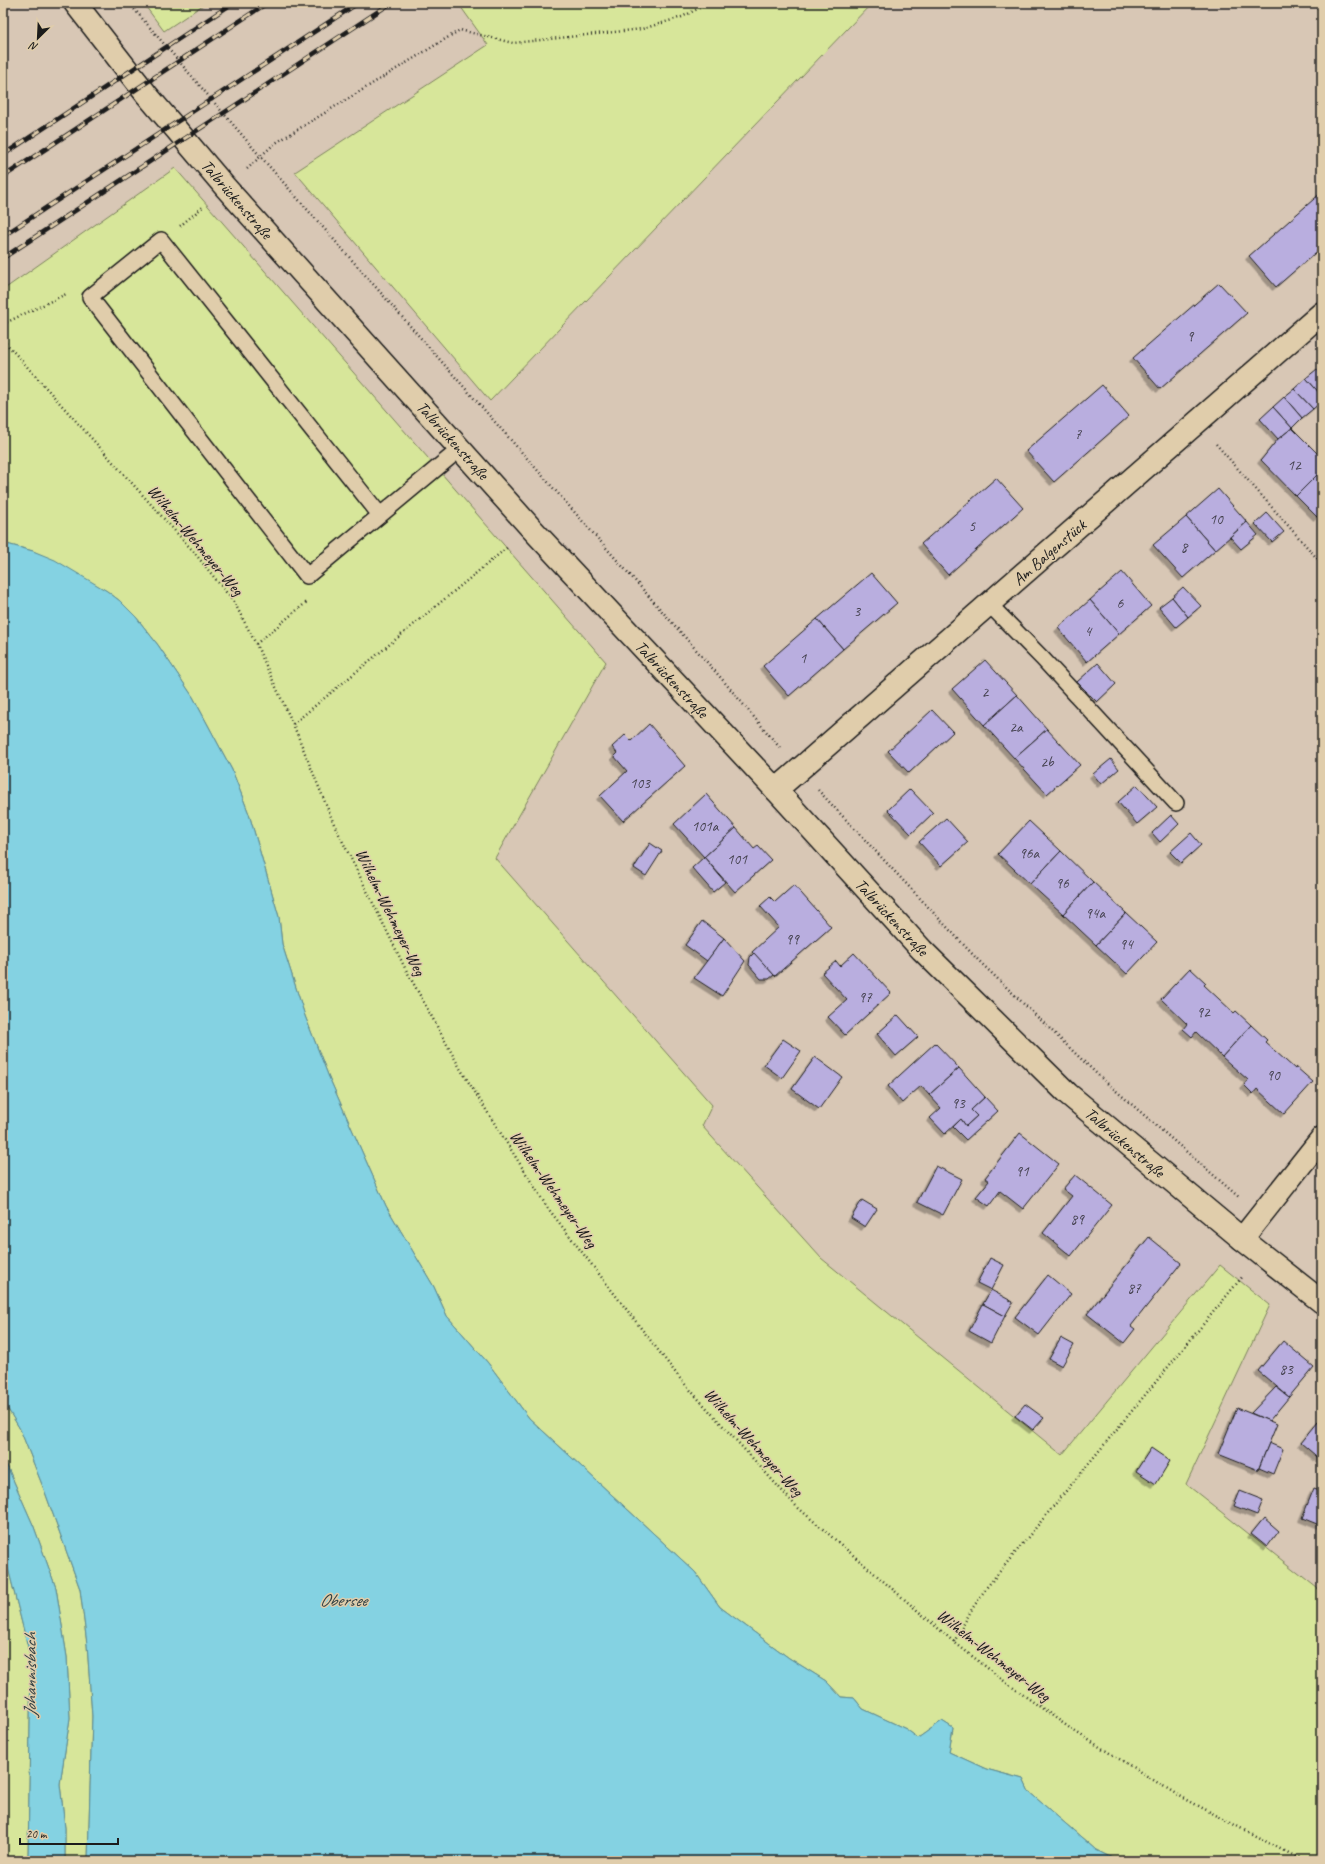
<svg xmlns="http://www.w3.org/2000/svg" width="1325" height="1864" font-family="Caveat,sans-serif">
<defs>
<filter id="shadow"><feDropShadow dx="-3.5" dy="3.5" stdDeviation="0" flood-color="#0004"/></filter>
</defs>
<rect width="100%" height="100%" fill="#d8c7b5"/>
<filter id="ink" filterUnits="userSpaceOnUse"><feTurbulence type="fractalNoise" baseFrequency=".025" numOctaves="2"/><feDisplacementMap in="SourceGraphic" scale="8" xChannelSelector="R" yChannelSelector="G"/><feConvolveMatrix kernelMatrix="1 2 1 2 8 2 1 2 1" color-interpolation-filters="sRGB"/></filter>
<g filter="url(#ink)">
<g fill="#d7e69a" stroke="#7a815b">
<polygon points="143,3 206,3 164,31"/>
<polygon points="458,3 872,3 490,401 295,172 488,45"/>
<polygon points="175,168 606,662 495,858 712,1105 702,1126 821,1258 1062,1455 1220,1265 1270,1305 1186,1484 1322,1592 1322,1861 1118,1861 1096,1850 1029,1792 1023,1779 986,1769 949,1752 953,1728 942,1721 918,1738 906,1729 863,1709 854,1698 841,1697 826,1681 789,1658 720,1607 695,1572 529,1418 488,1363 447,1316 434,1287 386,1206 328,1075 305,1016 282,944 279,917 249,814 232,770 193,697 158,645 136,617 120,601 107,591 33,551 3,543 3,290"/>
<polygon points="3,1401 20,1429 45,1492 80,1589 87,1644 92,1716 88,1861 65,1861 65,1828 60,1784 70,1718 67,1657 56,1588 34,1527 3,1457"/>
<polygon points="3,1548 31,1659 28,1861 3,1861"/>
</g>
<g fill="#84d2e2" stroke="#5a8993">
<polygon points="3,543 33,551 55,560 107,591 120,601 136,617 158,645 193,697 232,770 249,814 279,917 282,944 305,1016 328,1075 386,1206 434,1287 447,1316 488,1363 529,1418 695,1572 720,1607 789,1658 826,1681 841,1697 854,1698 863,1709 906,1729 918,1738 942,1721 953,1728 949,1752 986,1769 1023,1779 1029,1792 1096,1850 1118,1861 88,1861 92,1716 87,1644 80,1589 45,1492 20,1429 3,1401"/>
<polygon points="3,1457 34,1527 56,1588 67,1657 70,1718 60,1784 65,1828 65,1861 28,1861 31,1659 3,1548"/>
</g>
<g fill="#b9aedf" stroke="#1c1c1c" filter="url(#shadow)">
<polygon points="1322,192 1322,247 1276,287 1249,256"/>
<polygon points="1219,283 1247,313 1160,389 1133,358"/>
<polygon points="1317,369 1322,375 1322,396 1306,378"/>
<polygon points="1306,378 1322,396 1322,401 1313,409 1294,389"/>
<polygon points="1102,385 1129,416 1054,482 1026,451"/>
<polygon points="1294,389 1313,409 1302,418 1284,397"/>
<polygon points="1284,397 1302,418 1292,428 1273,407"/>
<polygon points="1273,407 1292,428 1278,439 1260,419"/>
<polygon points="1292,428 1322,458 1322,470 1296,496 1261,460 1278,439"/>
<polygon points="1322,470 1322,512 1317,517 1296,496"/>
<polygon points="996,478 1023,508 948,575 921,544"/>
<polygon points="1218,489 1247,522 1215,550 1186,517"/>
<polygon points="1267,513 1284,532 1272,542 1255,524"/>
<polygon points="1186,517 1215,550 1183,578 1153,545"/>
<polygon points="1247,522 1258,535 1241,549 1230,537"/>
<polygon points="1122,572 1151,606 1119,634 1090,600"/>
<polygon points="871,573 897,603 843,649 817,619"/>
<polygon points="1183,587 1201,606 1188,617 1172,597"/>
<polygon points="1172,597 1188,617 1176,627 1159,607"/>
<polygon points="1090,600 1119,634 1087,662 1058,628"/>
<polygon points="817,619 843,649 789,696 763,666"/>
<polygon points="985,660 1017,695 984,725 952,689"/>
<polygon points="1098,663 1116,684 1097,702 1077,682"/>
<polygon points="1017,695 1047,729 1014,758 984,725"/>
<polygon points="932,710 953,732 909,773 888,751"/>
<polygon points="649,724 685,766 623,821 600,796 627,771 614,756 617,753 612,747 625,735 631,741"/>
<polygon points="1047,729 1080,765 1047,794 1014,758"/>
<polygon points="1111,759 1119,769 1101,784 1093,774"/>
<polygon points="1137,785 1157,807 1137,824 1118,802"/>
<polygon points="910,789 933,813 911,834 888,810"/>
<polygon points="706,794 736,828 704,857 674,824"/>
<polygon points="1171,815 1179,824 1160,842 1152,833"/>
<polygon points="946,818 968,842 941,866 919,842"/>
<polygon points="1029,821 1061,851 1030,884 998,854"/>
<polygon points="736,828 754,849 758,846 771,860 735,892 704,857"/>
<polygon points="1191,833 1201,845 1181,863 1170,852"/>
<polygon points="650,843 662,851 646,876 634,868"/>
<polygon points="1061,851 1093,882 1063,914 1030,884"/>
<polygon points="704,857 725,882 713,892 692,868"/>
<polygon points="1093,882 1126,913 1096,945 1063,914"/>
<polygon points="794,885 831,927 775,976 752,952 779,927 760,906 770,897 775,902"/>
<polygon points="1126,913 1157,942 1127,974 1096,945"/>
<polygon points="702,921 724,938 707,961 685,945"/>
<polygon points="724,938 745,961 722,996 694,978"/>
<polygon points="754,953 774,975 769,979 761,979 749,965 750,957"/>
<polygon points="854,953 891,993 845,1035 828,1017 847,1000 822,973 836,961 840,966"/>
<polygon points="1190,968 1206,983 1204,985 1234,1013 1236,1011 1251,1025 1222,1057 1196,1032 1192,1037 1183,1029 1187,1024 1161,999"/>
<polygon points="898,1015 918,1037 896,1056 877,1034"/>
<polygon points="1251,1025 1267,1040 1265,1042 1295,1069 1296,1067 1313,1082 1284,1114 1257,1089 1253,1094 1244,1085 1248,1080 1222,1057"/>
<polygon points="783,1039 801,1051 782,1078 764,1065"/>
<polygon points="935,1043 959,1068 929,1095 921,1086 902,1103 888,1086"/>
<polygon points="815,1057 842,1077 819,1109 792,1089"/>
<polygon points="959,1068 985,1097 971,1110 977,1116 966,1126 961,1119 945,1134 930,1118 941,1108 929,1095"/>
<polygon points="985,1097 998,1111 966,1140 953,1127 961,1119 966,1126 977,1116 971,1110"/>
<polygon points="1020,1133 1059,1164 1023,1209 1000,1191 989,1206 976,1197 989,1181 985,1178"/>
<polygon points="936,1166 962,1179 943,1215 917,1202"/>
<polygon points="1075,1175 1112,1205 1071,1256 1043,1233 1072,1196 1063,1189"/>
<polygon points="862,1200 877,1209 865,1227 851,1218"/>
<polygon points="1149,1237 1181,1263 1131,1326 1135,1329 1124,1343 1087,1314"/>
<polygon points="990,1258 1004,1265 991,1290 977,1283"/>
<polygon points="1048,1275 1071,1294 1039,1335 1015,1317"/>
<polygon points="991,1290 1013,1302 1005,1316 983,1304"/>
<polygon points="983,1304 1005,1316 991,1343 969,1331"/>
<polygon points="1061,1338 1074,1345 1062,1366 1049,1359"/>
<polygon points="1283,1341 1314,1367 1289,1397 1258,1371"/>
<polygon points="1276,1387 1289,1397 1269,1421 1251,1413"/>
<polygon points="1025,1404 1044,1418 1033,1430 1015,1416"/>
<polygon points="1237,1408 1277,1424 1258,1470 1218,1454"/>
<polygon points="1318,1422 1322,1425 1322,1461 1301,1443"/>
<polygon points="1269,1443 1283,1449 1273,1474 1259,1468"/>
<polygon points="1151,1448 1170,1461 1156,1484 1136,1471"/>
<polygon points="1314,1488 1322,1491 1322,1526 1302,1518"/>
<polygon points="1240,1491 1263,1500 1257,1515 1234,1506"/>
<polygon points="1264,1518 1279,1531 1267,1547 1251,1534"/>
</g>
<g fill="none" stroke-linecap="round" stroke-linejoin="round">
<g stroke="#1c1c1c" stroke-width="18">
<g id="service">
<polyline points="380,515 161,240 90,297 307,576 461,448"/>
<polyline points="989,604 1042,658 1176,803"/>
</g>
</g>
<g stroke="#1c1c1c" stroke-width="25">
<g id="minor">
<polyline points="776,790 1322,313"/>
<polyline points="1242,1239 1322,1138"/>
</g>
</g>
<g stroke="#1c1c1c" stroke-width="25">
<polyline id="secondary" points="75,3 147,95 226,188 531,528 776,790 922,950 1068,1094 1242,1239 1322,1302"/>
</g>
<g stroke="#1c1c1c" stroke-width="2.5" stroke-dasharray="1 3" stroke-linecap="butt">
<polyline points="129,3 260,156 721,678 781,749"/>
<polyline points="247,169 274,144 460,30 513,43 642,29 682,17 709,3"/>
<polyline points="180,226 204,206"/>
<polyline points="3,324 66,294"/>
<polyline points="3,340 193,551 234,602 256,644 293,724 334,824 405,968 461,1070 547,1207 682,1381 796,1506 954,1642 1008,1684 1074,1731 1176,1794 1303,1861"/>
<polyline points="1216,444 1322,564"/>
<polyline points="256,644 308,601"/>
<polyline points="293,724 509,546"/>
<polyline points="818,790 978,960 1100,1077 1240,1198"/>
<polyline points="954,1642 972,1609 987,1587 1243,1276"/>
</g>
<use href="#service" stroke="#e0cdab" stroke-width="15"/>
<use href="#minor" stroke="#e0cdab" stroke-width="22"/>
<use href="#secondary" stroke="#e0cdab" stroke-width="22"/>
<g stroke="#1c1c1c" stroke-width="4.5">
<g id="rail">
<polyline points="3,155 233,3"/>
<polyline points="3,177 267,3"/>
<polyline points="3,236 358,3"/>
<polyline points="3,258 391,3"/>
</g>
</g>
<use href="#rail" stroke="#e0cdab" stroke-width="3" stroke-dasharray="9" stroke-linecap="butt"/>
</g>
</g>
<g text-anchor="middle" stroke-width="3" stroke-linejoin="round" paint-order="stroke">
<g font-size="15" fill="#43404d">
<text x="1190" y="341">9</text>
<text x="1078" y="439">7</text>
<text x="1294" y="470">12</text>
<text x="1216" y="524">10</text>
<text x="972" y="531">5</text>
<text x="1184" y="552">8</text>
<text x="1120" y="608">6</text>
<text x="857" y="616">3</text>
<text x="1088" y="636">4</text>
<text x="803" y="663">1</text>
<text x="985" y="697">2</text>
<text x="1016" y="732">2a</text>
<text x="1047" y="767">2b</text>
<text x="640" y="788">103</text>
<text x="705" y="831">101a</text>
<text x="1029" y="858">96a</text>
<text x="737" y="864">101</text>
<text x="1062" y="888">96</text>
<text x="1095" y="918">94a</text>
<text x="792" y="944">99</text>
<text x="1126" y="949">94</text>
<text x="865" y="1002">97</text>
<text x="1203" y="1017">92</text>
<text x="1273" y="1080">90</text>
<text x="958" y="1108">93</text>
<text x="1022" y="1176">91</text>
<text x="1077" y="1224">89</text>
<text x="1134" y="1293">87</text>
<text x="1286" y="1374">83</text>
</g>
<g font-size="17" fill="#1c1c1c" stroke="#e0cdab">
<text transform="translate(237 199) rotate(49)" y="6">Talbrückenstraße</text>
<text transform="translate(453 440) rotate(48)" y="6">Talbrückenstraße</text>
<text transform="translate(196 540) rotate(50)" y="6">Wilhelm-Wehmeyer-Weg</text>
<text transform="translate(1049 552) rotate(-41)" y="6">Am Balgenstück</text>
<text transform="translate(672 679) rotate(47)" y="6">Talbrückenstraße</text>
<text transform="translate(391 912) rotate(64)" y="6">Wilhelm-Wehmeyer-Weg</text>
<text transform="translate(892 917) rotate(47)" y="6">Talbrückenstraße</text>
<text transform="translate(1125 1142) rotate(40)" y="6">Talbrückenstraße</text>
<text transform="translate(554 1189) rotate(55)" y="6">Wilhelm-Wehmeyer-Weg</text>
<text transform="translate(754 1442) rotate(48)" y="6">Wilhelm-Wehmeyer-Weg</text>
<text transform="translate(994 1655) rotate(38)" y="6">Wilhelm-Wehmeyer-Weg</text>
</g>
<g font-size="18" font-style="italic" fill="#314044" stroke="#e0cdab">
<text x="343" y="1606">Obersee</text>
<text transform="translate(30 1675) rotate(-90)" y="6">Johannisbach</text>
</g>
</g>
<rect width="1325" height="1864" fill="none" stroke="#e0cdab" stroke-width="16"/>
<rect x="8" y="8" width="1309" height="1848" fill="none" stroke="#1c1c1c" stroke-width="1.5" filter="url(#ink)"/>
<g transform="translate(38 38) rotate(204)" stroke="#e0cdab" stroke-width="3" paint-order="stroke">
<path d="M0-3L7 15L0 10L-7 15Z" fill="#1c1c1c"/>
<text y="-6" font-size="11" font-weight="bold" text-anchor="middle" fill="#1c1c1c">N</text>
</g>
<path d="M20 1838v6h98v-6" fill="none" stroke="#1c1c1c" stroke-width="2"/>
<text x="26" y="1838" font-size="12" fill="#1c1c1c" stroke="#e0cdab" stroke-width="3" paint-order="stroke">20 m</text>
</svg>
